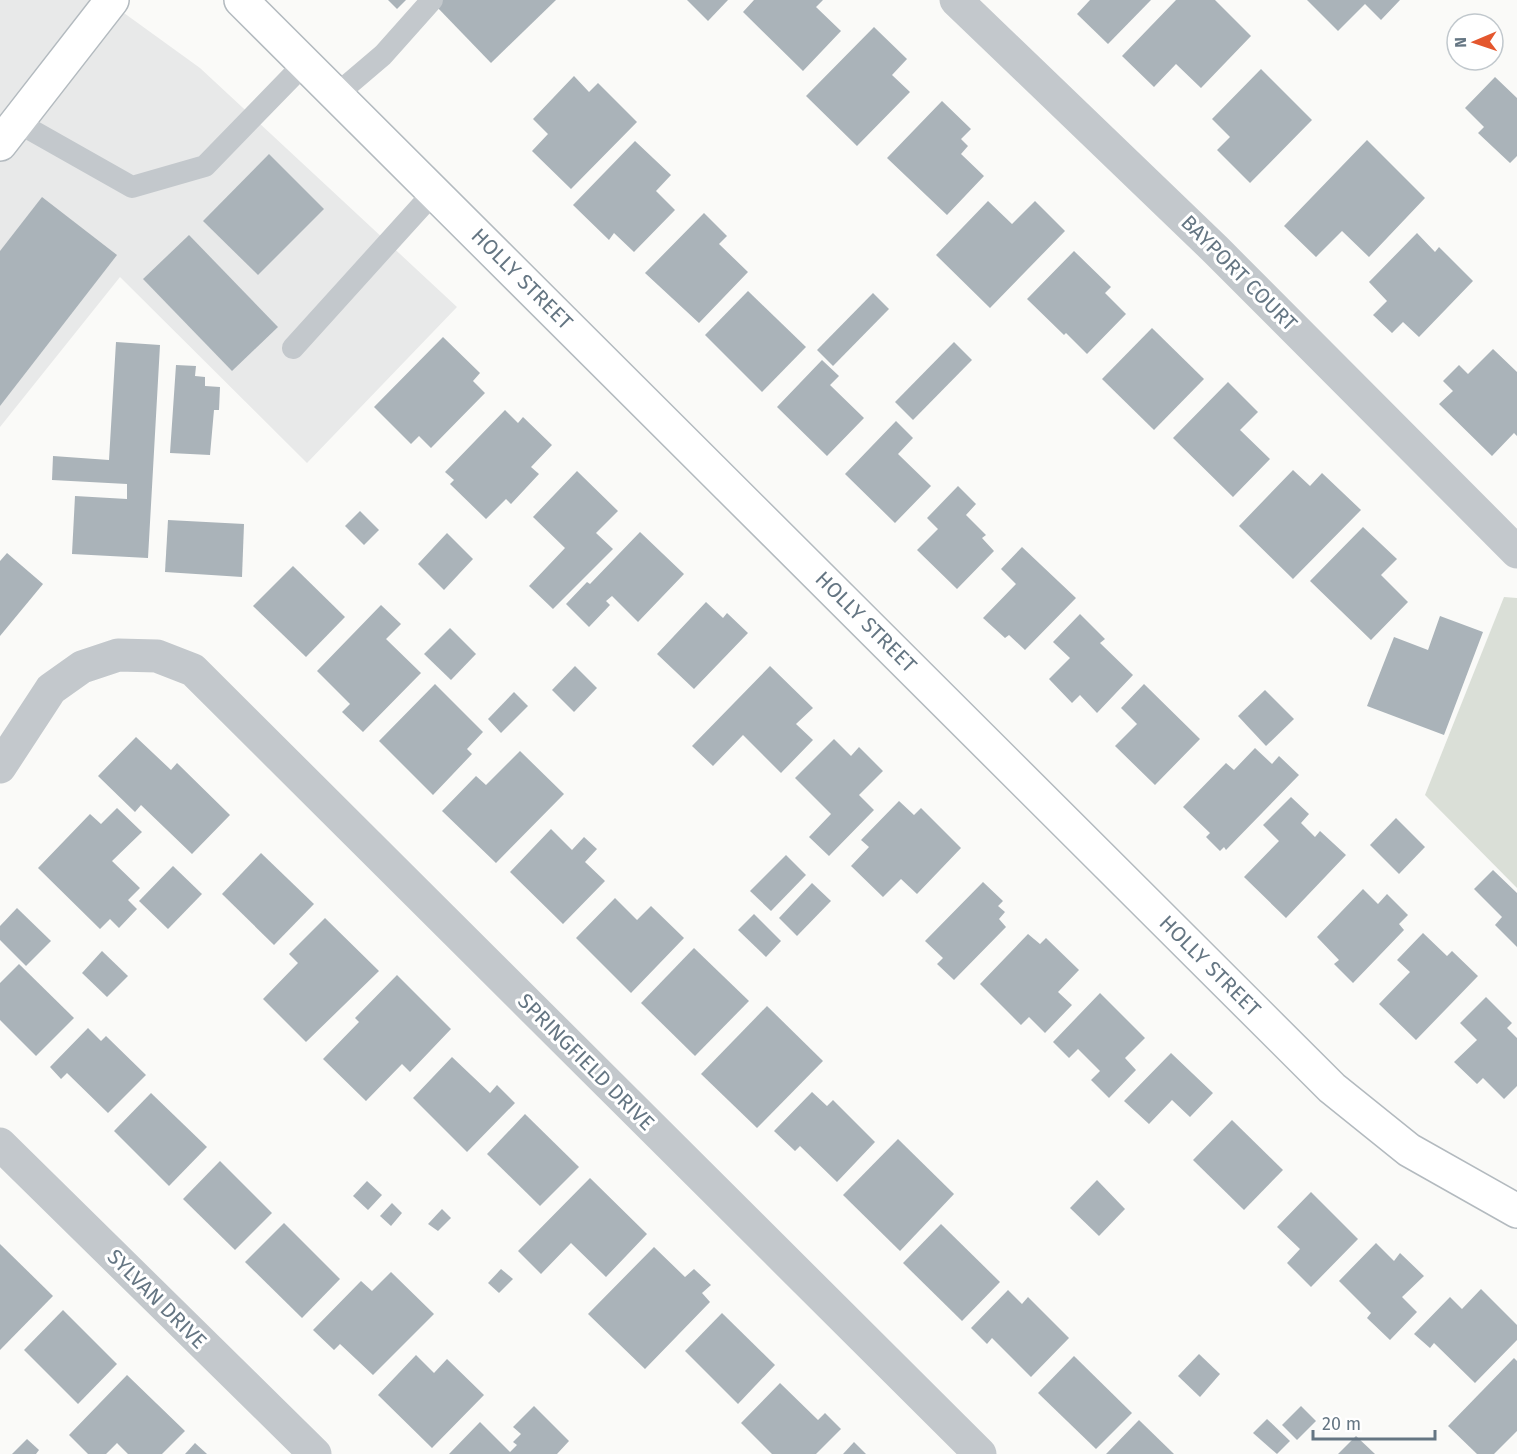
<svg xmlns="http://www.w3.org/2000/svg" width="1517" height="1454" font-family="'Fira Sans',sans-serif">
<rect width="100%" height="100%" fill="#fafaf8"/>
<polygon fill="#e8e9e9" points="0,0 106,0 200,68 457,307 307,463 120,277 0,427"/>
<polygon fill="#dadfd7" points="1504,597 1517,598 1517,888 1425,795"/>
<g fill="#aab3b9">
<polygon points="388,0 406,0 397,9"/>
<polygon points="440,0 556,0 491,63 435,5"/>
<polygon points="687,0 728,0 708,21"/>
<polygon points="754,0 823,0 816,7 841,31 803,71 743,12"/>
<polygon points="1090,0 1151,0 1108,44 1077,14"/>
<polygon points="1176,0 1215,0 1251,36 1201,88 1176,64 1154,87 1122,56"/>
<polygon points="1307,0 1400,0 1381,20 1365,4 1338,31"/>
<polygon points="874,27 907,59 892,75 910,92 857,146 806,96"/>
<polygon points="1261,69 1312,120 1250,183 1217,150 1230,137 1212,119"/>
<polygon points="574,76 589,92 598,83 637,122 571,189 532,151 548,134 533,119"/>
<polygon points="1495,77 1517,98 1517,156 1510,163 1478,133 1484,127 1465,108"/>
<polygon points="942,101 971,129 961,139 968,146 961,154 984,176 947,215 887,158"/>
<polygon points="1367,140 1425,198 1369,257 1342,231 1316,257 1284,226"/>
<polygon points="635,141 671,175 656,191 675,210 634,252 614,233 609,240 573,205"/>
<polygon points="269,154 324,209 258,275 203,221"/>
<polygon points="42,197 117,255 0,406 0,251"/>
<polygon points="988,201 1012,224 1035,201 1065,231 990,308 936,255"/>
<polygon points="704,213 727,236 719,244 748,272 699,323 645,273"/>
<polygon points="1417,233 1435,252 1439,247 1473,281 1419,337 1403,322 1392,333 1373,315 1387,301 1369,282"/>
<polygon points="189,235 278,327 232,371 143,279"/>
<polygon points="1074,251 1111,287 1105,293 1126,314 1087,354 1066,333 1064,335 1027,299"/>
<polygon points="748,291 806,347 762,392 705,335"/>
<polygon points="873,293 889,309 833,366 817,350"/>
<polygon points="1152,328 1204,379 1154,430 1102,379"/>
<polygon points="443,337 480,373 473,381 485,393 431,448 419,436 411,444 374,407"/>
<polygon points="116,342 160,345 148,558 72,554 75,496 127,499 127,484 52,480 53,456 109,460"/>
<polygon points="954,342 972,360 913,420 895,402"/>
<polygon points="1493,349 1517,372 1517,436 1514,433 1492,456 1439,404 1453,391 1443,381 1459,365 1468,374"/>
<polygon points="822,360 839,376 830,385 864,418 827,456 777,407"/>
<polygon points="176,365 196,366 195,376 205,377 205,386 220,387 219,410 214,410 210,455 170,453"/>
<polygon points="1228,382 1258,412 1240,430 1270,459 1233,497 1173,438"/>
<polygon points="505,410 518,423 523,417 552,445 531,467 539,474 511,504 506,499 486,519 450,484 454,480 445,472"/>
<polygon points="896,421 913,438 898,454 931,486 895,523 845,474"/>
<polygon points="1293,470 1310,486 1322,473 1361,510 1293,579 1239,526"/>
<polygon points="577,471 618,511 596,533 613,549 553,609 529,586 565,548 533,517"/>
<polygon points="958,486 976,504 966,515 986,535 982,538 994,551 957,589 917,550 938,529 927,518"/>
<polygon points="360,511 379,530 364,545 345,526"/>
<polygon points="168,520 244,524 242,577 165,572"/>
<polygon points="1363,527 1397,559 1381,575 1408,602 1371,640 1310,581"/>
<polygon points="640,532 684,574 638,622 612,596 606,601 610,605 589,627 566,604 587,582 590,584"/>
<polygon points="447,533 473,559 444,590 418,564"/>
<polygon points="1022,547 1076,598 1025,650 1009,635 1005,638 983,618 1016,584 1001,569"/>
<polygon points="7,553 43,584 0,636 0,561"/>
<polygon points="293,566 345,617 306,657 253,606"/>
<polygon points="706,602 723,618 727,613 748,633 694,689 657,654"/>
<polygon points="381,605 401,624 386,639 421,673 363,732 342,712 350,704 317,671"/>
<polygon points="1080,614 1105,639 1100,643 1133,675 1097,713 1080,695 1072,703 1049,679 1070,658 1053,642"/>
<polygon points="1440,616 1483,632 1444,735 1367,706 1394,637 1428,650"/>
<polygon points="450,628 476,654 451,680 424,654"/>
<polygon points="575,666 597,688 574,712 552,690"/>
<polygon points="770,666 813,708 796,724 813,740 781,773 743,735 713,766 692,746"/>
<polygon points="435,684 483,732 467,749 472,754 433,795 379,741"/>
<polygon points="1144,684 1200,739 1155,785 1115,746 1137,724 1121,708"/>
<polygon points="1265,690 1294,719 1266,746 1238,716"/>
<polygon points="514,692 528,706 501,733 488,719"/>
<polygon points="136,737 171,770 177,763 230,815 192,854 141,805 135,812 98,776"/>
<polygon points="834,739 851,756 859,747 883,771 859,795 874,810 829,856 809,837 831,814 795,778"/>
<polygon points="1255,748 1272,764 1279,756 1299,775 1226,850 1224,847 1220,851 1206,837 1210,833 1183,807 1226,763 1234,770"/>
<polygon points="520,751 564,794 496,863 442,811 476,776 486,785"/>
<polygon points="1291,797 1309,814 1301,823 1315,837 1320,831 1346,855 1286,918 1244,877 1279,841 1263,825"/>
<polygon points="899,801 914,815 921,808 961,848 917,894 901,879 883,897 851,866 869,847 861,840"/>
<polygon points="117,808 142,832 112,861 140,888 128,900 137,909 119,928 110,919 100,929 38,868 90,814 101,824"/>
<polygon points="1396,818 1425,847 1399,874 1370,845"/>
<polygon points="551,829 572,850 584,837 597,849 585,862 605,881 563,924 510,872"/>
<polygon points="261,853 314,904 274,945 222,894"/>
<polygon points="786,855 806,875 771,911 750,891"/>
<polygon points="173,866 202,894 168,929 139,901"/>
<polygon points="1493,870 1517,893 1517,947 1495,925 1502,917 1474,889"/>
<polygon points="983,882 1003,901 998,906 1005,912 999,919 1006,927 954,980 937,964 943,958 925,941"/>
<polygon points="812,883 831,901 797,936 779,918"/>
<polygon points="1363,889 1378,904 1387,894 1408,915 1399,924 1404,930 1353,983 1334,964 1339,960 1317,937"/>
<polygon points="615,898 637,920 651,906 684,938 631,993 576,938"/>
<polygon points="17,908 51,941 26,966 0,940 0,926"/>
<polygon points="754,914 781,941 766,957 738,930"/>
<polygon points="325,918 379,971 306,1042 263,999 298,963 289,954"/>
<polygon points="1423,933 1447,956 1452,951 1478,976 1416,1040 1379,1004 1410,972 1397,960"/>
<polygon points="1028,934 1040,944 1046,938 1079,970 1058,992 1072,1005 1045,1033 1029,1017 1021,1025 980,984"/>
<polygon points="694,948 749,1001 695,1056 641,1003"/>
<polygon points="102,951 128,976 107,997 82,973"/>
<polygon points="19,964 74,1018 36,1056 0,1020 0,983"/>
<polygon points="397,975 451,1029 410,1072 402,1064 366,1101 323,1059 359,1022 355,1018"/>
<polygon points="1100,993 1145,1038 1125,1058 1136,1070 1109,1098 1091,1080 1100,1071 1078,1049 1069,1058 1053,1042"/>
<polygon points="1486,997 1512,1023 1507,1028 1517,1038 1517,1086 1504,1099 1483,1078 1477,1084 1454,1062 1477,1040 1460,1023"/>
<polygon points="767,1006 823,1061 757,1128 701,1074"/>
<polygon points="88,1028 101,1041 106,1036 146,1075 108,1113 67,1073 61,1079 50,1067"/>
<polygon points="1171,1053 1213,1093 1190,1117 1172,1100 1149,1124 1124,1101"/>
<polygon points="452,1057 490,1093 497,1085 515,1103 467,1152 413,1098"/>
<polygon points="812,1092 827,1106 833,1100 875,1142 837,1182 800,1146 795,1151 774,1131"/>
<polygon points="151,1093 207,1147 169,1186 114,1131"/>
<polygon points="525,1114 579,1167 540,1206 487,1154"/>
<polygon points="1232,1120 1283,1170 1244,1210 1193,1160"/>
<polygon points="898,1139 954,1194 900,1251 843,1195"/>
<polygon points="220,1161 272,1213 235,1250 183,1199"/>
<polygon points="590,1178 647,1234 606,1277 571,1243 541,1274 518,1251"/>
<polygon points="1097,1180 1125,1209 1099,1236 1070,1208"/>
<polygon points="367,1181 382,1195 368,1210 353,1196"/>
<polygon points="1311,1192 1358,1239 1311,1287 1287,1263 1300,1249 1277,1227"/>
<polygon points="392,1203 402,1213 391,1226 380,1216"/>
<polygon points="442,1209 451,1218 438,1231 428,1224"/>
<polygon points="284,1223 340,1279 302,1318 245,1262"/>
<polygon points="941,1224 1000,1282 962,1321 903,1263"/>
<polygon points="1376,1243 1394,1261 1400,1253 1424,1276 1402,1297 1417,1312 1390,1340 1367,1318 1371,1313 1339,1281"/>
<polygon points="0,1244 53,1296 0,1350"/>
<polygon points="654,1247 685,1277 694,1269 711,1285 702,1293 710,1302 645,1369 588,1314"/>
<polygon points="501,1269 513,1279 499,1293 488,1283"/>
<polygon points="391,1272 434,1314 373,1375 340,1344 334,1350 313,1330 361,1281 372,1291"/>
<polygon points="1481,1289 1517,1325 1517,1340 1475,1383 1434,1343 1430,1348 1414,1334 1450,1297 1462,1309"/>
<polygon points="1008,1290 1022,1304 1028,1297 1069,1338 1031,1377 992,1338 987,1344 971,1328"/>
<polygon points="63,1310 117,1364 78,1404 24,1350"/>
<polygon points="722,1313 775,1365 738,1404 685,1351"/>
<polygon points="1199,1354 1220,1374 1200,1397 1178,1376"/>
<polygon points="416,1355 434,1373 447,1359 484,1395 432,1448 378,1395"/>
<polygon points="1074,1356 1132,1413 1096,1449 1038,1393"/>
<polygon points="1514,1358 1517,1361 1517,1431 1494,1454 1477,1454 1448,1426"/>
<polygon points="127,1375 185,1431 162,1454 128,1454 117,1443 106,1454 88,1454 69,1435"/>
<polygon points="780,1383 818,1420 825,1413 841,1429 816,1454 772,1454 741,1423"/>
<polygon points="534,1406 569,1441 557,1454 449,1454 480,1422 510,1452 517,1445 513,1442 521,1434 513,1427"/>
<polygon points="1301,1406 1316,1421 1297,1440 1282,1425"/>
<polygon points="1267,1419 1290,1441 1277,1454 1253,1433"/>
<polygon points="1139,1420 1174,1454 1106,1454"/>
<polygon points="1356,1436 1375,1454 1338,1454"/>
<polygon points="27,1439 39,1450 36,1454 12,1454"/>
<polygon points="854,1442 866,1454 843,1454"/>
<polygon points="195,1443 207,1454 185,1454"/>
</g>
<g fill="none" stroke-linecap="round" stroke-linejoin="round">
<g stroke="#b3babf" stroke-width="36">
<g id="secondary">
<polyline points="241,0 1332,1088 1409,1150 1517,1211"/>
<polyline points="0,144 112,0"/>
</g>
</g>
<g stroke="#c3c8cc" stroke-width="22">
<polyline points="336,95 383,55 432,0"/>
<polyline points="17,122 132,187 205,166 305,63"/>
<polyline points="293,348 435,191"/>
</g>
<g stroke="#c3c8cc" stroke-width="33">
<polyline points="956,0 1216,250 1517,552"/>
<polyline points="0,767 51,689 82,667 118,655 157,656 193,670 980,1454"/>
<polyline points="0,1144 315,1454"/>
</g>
<use href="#secondary" stroke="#fff" stroke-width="33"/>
</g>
<g text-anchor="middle" stroke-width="6" stroke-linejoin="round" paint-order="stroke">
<g font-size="21" fill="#657683" stroke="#fff">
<text transform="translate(1239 273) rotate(45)" y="7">BAYPORT COURT</text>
<text transform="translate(522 279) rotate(45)" y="7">HOLLY STREET</text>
<text transform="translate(866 622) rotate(45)" y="7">HOLLY STREET</text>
<text transform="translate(1210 966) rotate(45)" y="7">HOLLY STREET</text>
<text transform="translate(586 1062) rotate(45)" y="7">SPRINGFIELD DRIVE</text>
<text transform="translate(157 1299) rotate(45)" y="7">SYLVAN DRIVE</text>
</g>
</g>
<g transform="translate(1475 42) rotate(268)"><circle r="28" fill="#ffffff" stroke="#c1c8cd" stroke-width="1.5"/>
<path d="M0-4.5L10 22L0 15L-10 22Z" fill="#e4572e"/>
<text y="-9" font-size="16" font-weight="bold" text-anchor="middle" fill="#657683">N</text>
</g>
<path d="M1313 1430v9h122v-9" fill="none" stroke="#657683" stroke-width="3"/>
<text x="1322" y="1430" font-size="18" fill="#657683" stroke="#ffffff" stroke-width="4.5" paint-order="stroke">20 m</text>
</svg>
